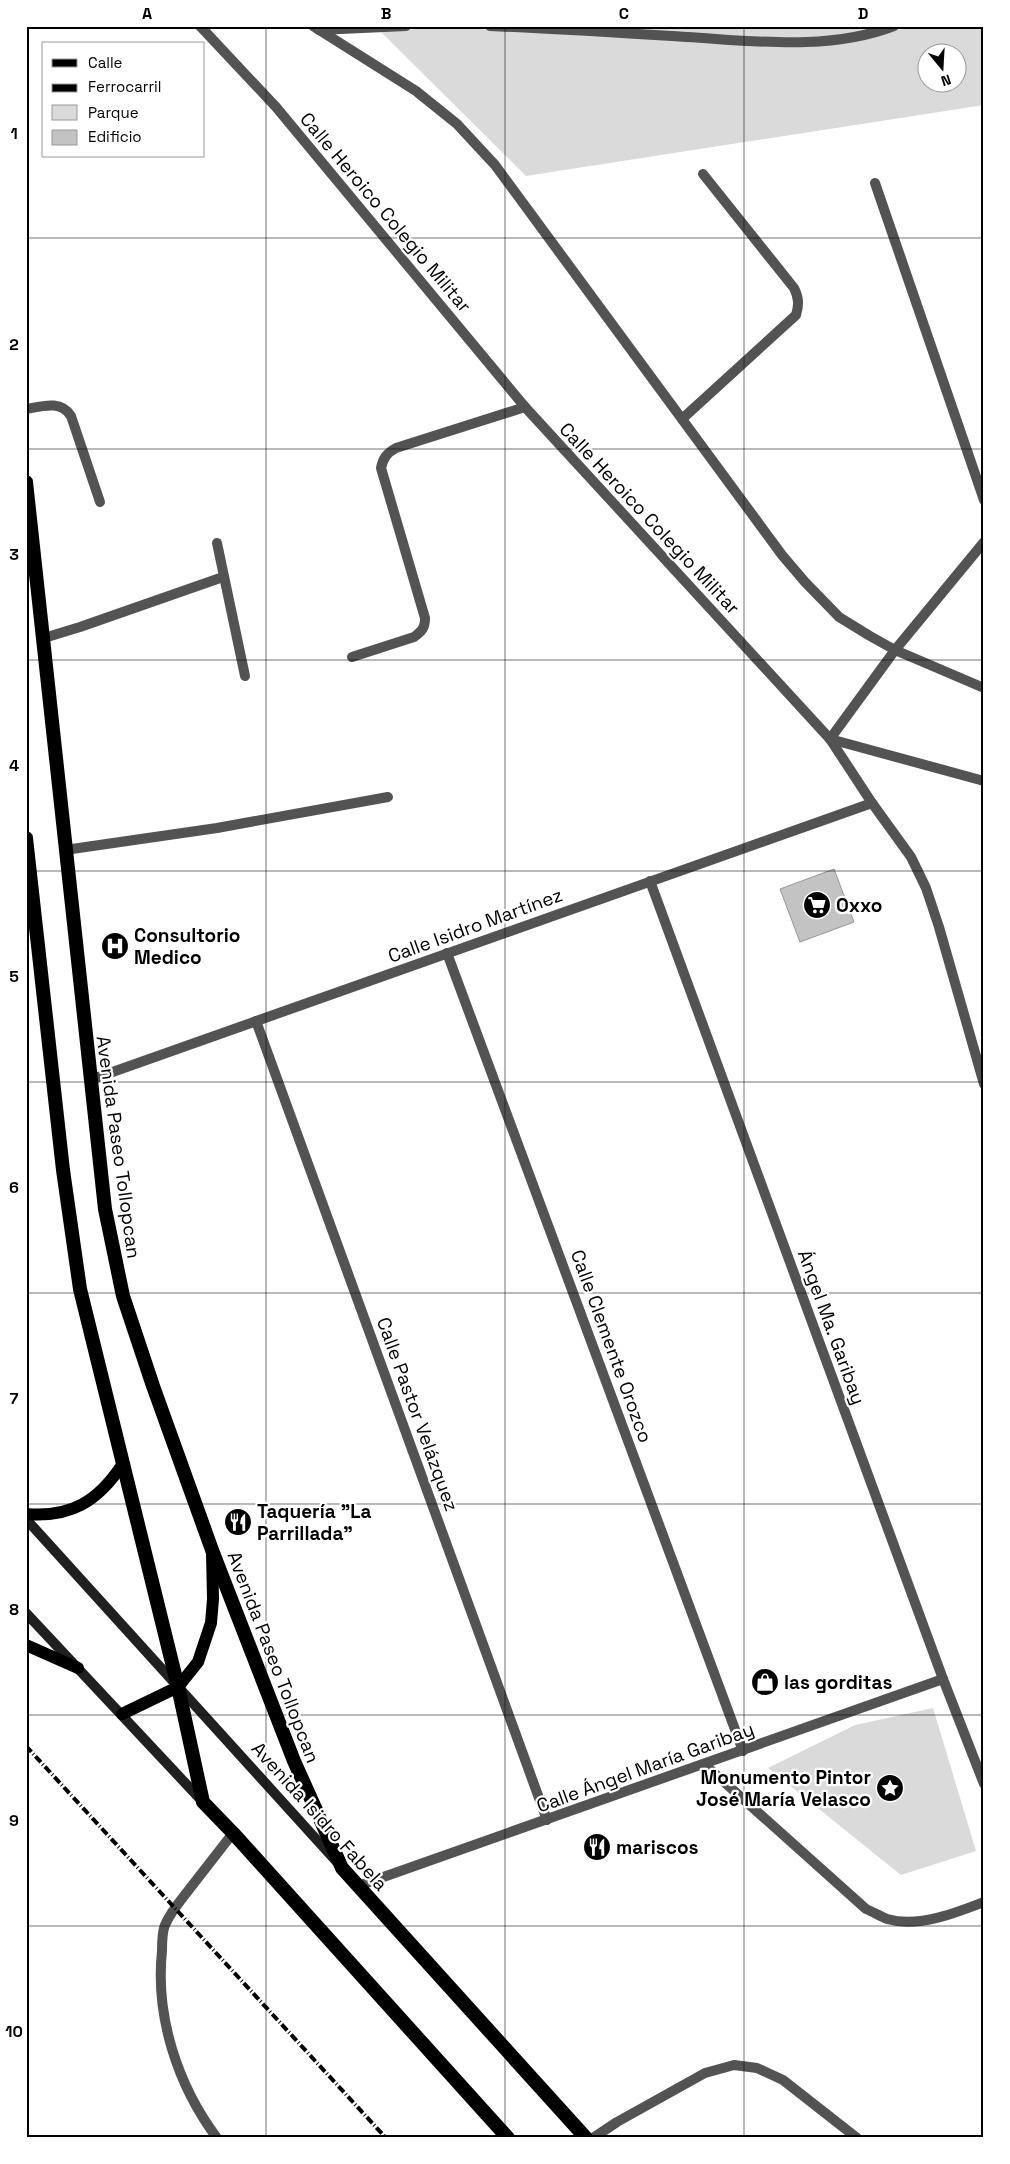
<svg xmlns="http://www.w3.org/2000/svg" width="1010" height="2164" font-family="'Space Grotesk',sans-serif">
<rect width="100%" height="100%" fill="#fff"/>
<g fill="#dadada" fill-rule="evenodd">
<path d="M 375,26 L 984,26 L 984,105 L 526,176 ZM 928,52 L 958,52 L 958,82 L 928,82 Z"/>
<polygon points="933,1708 976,1851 901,1875 768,1768 855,1725"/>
</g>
<polygon fill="#c3c3c3" stroke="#979797" points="834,869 854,922 800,942 780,889"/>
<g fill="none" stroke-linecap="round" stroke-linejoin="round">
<g stroke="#535353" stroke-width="10">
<path d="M 682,419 L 796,315 C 799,305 799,298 794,288 L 703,174"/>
<polyline points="65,850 217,828 388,797"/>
<path d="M 217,2138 C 178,2086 155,2017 162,1951 C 162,1943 162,1932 165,1925 C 171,1911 182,1899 191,1887 C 205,1869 219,1851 233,1833"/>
<polyline points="593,2138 617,2122 705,2073 734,2065 757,2068 783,2080 857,2138"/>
</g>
<g stroke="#535353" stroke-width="10">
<polyline points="200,26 276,107 525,407 830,739 872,803 911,857 926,888 939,927 984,1084"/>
<polyline points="313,26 416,91 457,124 495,165 782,555 805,582 839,617 870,636 895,650 984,688"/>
<path d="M 490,26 C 556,29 621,33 687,37 C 755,41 829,51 894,26"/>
<polyline points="319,30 406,26"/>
<polyline points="875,183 984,500"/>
<path d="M 26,409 C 43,406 61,400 71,416 L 100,502"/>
<polyline points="217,543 245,676"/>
<polyline points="44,638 80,627 223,577"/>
<path d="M 352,657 L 414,637 C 422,631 425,628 425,618 L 381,468 C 383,458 387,453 396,448 L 525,407"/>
<polyline points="830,739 895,650 984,542"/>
<polyline points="830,739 984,781"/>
<polyline points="650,881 943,1679 984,1784"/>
<polyline points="447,953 743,1751"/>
<polyline points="256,1021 547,1820"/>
<polyline points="90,1080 872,803"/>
<path d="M 704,1764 L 866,1909 C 873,1912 880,1916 887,1919 C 919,1928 955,1913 984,1902"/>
<polyline points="358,1886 943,1679"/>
</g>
<g stroke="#202020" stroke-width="10">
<polyline points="26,1519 336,1861"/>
<polyline points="26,1613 203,1802"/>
</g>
<g stroke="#000" stroke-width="12">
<path d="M 26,1514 C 71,1518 98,1501 122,1465"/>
<polyline points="26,1645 78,1668"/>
<polyline points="122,1714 178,1687 198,1662 211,1623 213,1599 212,1553"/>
</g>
<g stroke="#000" stroke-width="14">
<polyline points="26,482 105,1209 123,1296 153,1386 212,1550 294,1761 342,1868 586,2138"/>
<polyline points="26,838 63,1170 80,1289 178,1687 203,1802 233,1833 508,2138"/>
</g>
<polyline stroke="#000" stroke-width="4" stroke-dasharray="8 2.5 1 2.5" stroke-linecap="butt" points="26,1746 386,2138"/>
</g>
<path fill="none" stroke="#000" stroke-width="1" stroke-opacity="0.55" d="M 266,26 L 266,2138M 505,26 L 505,2138M 744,26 L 744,2138M 26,238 L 984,238M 26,449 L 984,449M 26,660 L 984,660M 26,871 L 984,871M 26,1082 L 984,1082M 26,1293 L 984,1293M 26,1504 L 984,1504M 26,1715 L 984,1715M 26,1926 L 984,1926"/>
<defs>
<g id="supermarket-disc" transform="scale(1.4375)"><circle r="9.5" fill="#000" stroke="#fff"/><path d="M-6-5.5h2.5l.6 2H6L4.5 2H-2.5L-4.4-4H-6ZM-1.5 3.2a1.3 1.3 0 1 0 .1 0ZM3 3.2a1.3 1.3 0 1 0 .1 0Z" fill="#fff"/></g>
<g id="hospital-disc" transform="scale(1.4375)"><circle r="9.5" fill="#000" stroke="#fff"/><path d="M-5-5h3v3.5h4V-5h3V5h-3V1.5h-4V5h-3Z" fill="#fff"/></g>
<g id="restaurant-disc" transform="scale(1.4375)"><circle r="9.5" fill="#000" stroke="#fff"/><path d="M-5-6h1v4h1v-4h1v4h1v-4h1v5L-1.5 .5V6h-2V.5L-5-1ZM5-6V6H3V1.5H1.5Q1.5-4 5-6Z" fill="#fff"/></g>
<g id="shop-disc" transform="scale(1.4375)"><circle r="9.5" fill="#000" stroke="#fff"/><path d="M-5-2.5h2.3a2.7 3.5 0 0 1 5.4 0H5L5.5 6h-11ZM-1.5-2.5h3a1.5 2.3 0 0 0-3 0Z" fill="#fff"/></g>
<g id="sight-disc" transform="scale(1.4375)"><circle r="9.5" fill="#000" stroke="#fff"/><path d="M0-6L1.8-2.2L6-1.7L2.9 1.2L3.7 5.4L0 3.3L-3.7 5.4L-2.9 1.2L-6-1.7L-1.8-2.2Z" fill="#fff"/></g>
</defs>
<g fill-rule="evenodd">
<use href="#supermarket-disc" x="817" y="905"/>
<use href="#hospital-disc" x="115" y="946"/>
<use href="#restaurant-disc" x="238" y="1522"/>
<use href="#shop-disc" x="765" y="1682"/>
<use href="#sight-disc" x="890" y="1788"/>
<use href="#restaurant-disc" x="597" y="1847"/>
</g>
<g text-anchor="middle" stroke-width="4.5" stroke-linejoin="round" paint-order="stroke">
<g font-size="19" fill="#000" stroke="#fff">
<text transform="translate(386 212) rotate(50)" y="7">Calle Heroico Colegio Militar</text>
<text transform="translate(650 518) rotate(47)" y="7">Calle Heroico Colegio Militar</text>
<text transform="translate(475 925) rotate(-20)" y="7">Calle Isidro Martínez</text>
<text transform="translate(119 1147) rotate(82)" y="7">Avenida Paseo Tollopcan</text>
<text transform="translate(832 1327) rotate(70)" y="7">Ángel Ma. Garibay</text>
<text transform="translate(612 1346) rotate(70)" y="7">Calle Clemente Orozco</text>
<text transform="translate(418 1414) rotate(70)" y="7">Calle Pastor Velázquez</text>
<text transform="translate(274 1657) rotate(69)" y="7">Avenida Paseo Tollopcan</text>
<text transform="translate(645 1767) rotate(-20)" y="7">Calle Ángel María Garibay</text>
<text transform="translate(320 1816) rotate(48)" y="7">Avenida Isidro Fabela</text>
</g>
<g font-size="19" font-weight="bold" fill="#000" stroke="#fff" text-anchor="start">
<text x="836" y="912">Oxxo</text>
<text x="134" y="942">Consultorio<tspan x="134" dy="22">Medico</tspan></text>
<text x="257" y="1518">Taquería "La<tspan x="257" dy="22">Parrillada"</tspan></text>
<text x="784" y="1689">las gorditas</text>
<text x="871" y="1784" text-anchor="end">Monumento Pintor<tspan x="871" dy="22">José María Velasco</tspan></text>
<text x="616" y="1854">mariscos</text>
</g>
</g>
<rect width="1010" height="2164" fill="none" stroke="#ffffff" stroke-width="55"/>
<rect x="42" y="42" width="162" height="115" fill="#ffffff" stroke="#999999"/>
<rect x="52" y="59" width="25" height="8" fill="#000000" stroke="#999999"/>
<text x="88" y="68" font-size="15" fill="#000000">Calle</text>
<rect x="52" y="84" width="25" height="8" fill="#000000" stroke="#999999"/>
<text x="88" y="92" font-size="15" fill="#000000">Ferrocarril</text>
<rect x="52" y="105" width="25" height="15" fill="#dadada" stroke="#999999"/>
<text x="88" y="118" font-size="15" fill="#000000">Parque</text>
<rect x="52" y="130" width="25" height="15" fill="#c3c3c3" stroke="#999999"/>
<text x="88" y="142" font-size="15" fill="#000000">Edificio</text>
<g transform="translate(942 68) rotate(162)"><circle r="24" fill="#ffffff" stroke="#999999"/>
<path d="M0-4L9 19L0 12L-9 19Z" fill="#000000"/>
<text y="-8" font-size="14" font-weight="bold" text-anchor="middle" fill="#000000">N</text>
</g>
<rect x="28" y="28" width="954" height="2108" fill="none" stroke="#000" stroke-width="2"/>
<g font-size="16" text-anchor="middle" font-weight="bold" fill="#000">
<text x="147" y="19">A</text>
<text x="386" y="19">B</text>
<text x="624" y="19">C</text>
<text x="863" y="19">D</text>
<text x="14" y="139">1</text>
<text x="14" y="350">2</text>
<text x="14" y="560">3</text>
<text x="14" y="771">4</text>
<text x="14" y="982">5</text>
<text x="14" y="1193">6</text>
<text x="14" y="1404">7</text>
<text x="14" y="1615">8</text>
<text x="14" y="1826">9</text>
<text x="14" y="2037">10</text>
</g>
</svg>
